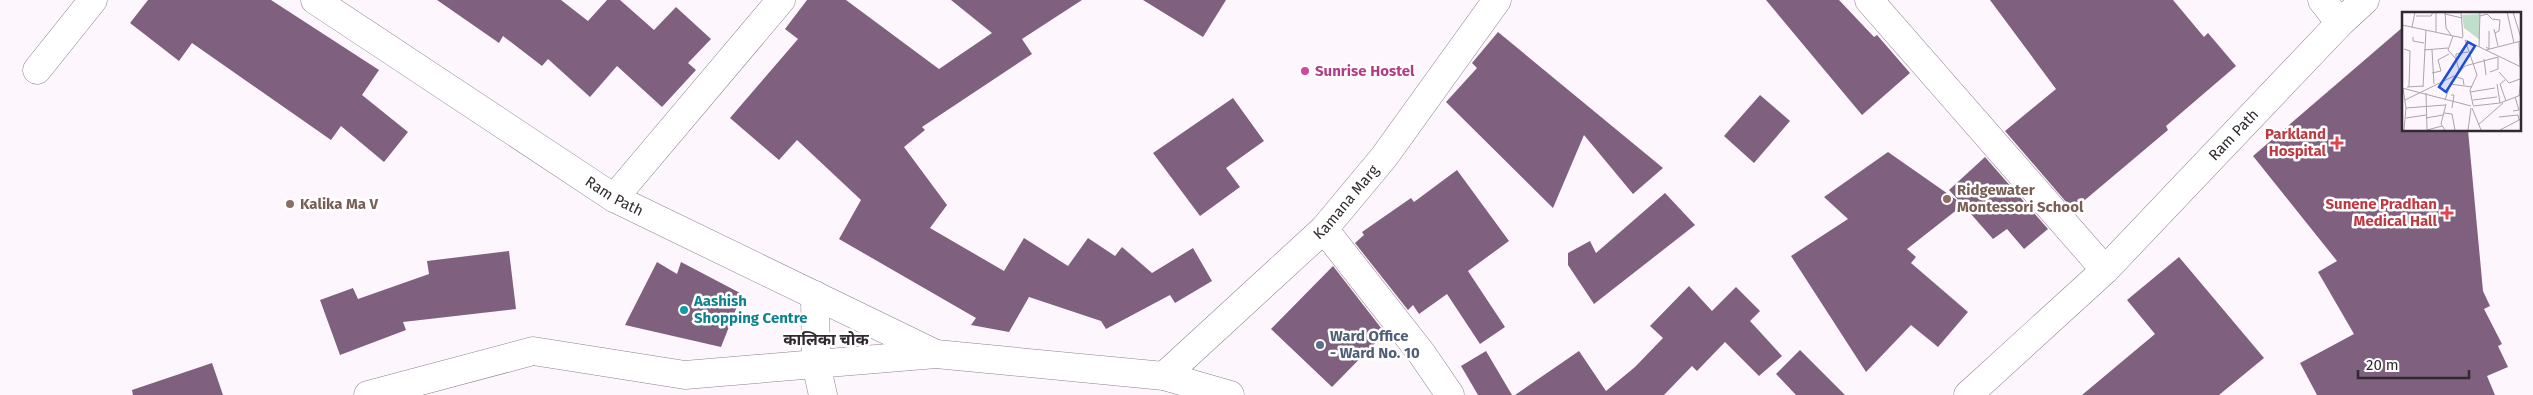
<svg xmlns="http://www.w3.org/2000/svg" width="2533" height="395" font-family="'Fira Sans','Noto Sans Devanagari',sans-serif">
<rect width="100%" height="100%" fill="#fdf7fd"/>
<g fill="#7f607f">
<polygon points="148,0 271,0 379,70 362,95 408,132 384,162 341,126 331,140 192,43 179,61 130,23"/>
<polygon points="437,0 561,0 588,21 607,0 620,0 654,30 676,7 711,39 688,63 696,70 662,107 617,66 590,97 548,59 542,66 503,36 499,43"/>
<polygon points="807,0 846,0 939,69 992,33 951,0 1082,0 1022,39 1032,54 922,127 925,130 904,147 947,205 930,228 1004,271 1024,238 1068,266 1088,238 1115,256 1122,247 1152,273 1193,248 1212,281 1175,303 1170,295 1106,329 1101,321 1029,297 1009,332 971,325 976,318 839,239 861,200 797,140 779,160 730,118 798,39 785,29"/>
<polygon points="1143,0 1226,0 1203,37"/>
<polygon points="1766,0 1839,0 1874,37 1877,35 1910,73 1862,115"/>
<polygon points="1990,0 2173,0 2204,37 2208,33 2236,66 2166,126 2168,130 2073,210 2005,131 2056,89"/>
<polygon points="2403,27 2403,130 2468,130 2483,291 2490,306 2484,309 2502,344 2498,346 2508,367 2487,376 2495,395 2317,395 2300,363 2354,334 2318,272 2337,261 2253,156"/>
<polygon points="1498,32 1561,84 1663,168 1633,194 1584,135 1553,208 1446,102 1477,68 1472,63"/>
<polygon points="1760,95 1790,121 1754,163 1724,136"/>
<polygon points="1233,98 1264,141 1226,168 1240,187 1200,216 1153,153"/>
<polygon points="1888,152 1961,203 1949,190 1985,157 2048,229 2024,249 2007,229 1993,239 1963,205 1907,249 1916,257 1911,263 1968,312 1938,347 1911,325 1866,372 1791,256 1848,219 1824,197"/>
<polygon points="1457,170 1509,241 1468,271 1505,327 1480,344 1447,294 1419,314 1413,305 1408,310 1355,243 1364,235 1362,232 1411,198 1414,202"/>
<polygon points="1665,193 1695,225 1594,304 1568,265 1568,253 1590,241 1596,253"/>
<polygon points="509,251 516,309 403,322 406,330 340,355 320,300 353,288 358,299 429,274 427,261"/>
<polygon points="2179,257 2264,358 2219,395 2082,395 2155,334 2127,300"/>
<polygon points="657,262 677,274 681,262 742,294 721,347 625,325"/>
<polygon points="1333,266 1385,333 1332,387 1271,329"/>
<polygon points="1689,286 1712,311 1736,287 1760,311 1750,321 1782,356 1759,376 1725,342 1697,371 1692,366 1664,395 1515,395 1579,351 1606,391 1635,367 1663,338 1650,326"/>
<polygon points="1800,350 1845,395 1796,395 1776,374"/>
<polygon points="1486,351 1512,395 1478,395 1461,366"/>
<polygon points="212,363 223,395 133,395 132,390"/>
</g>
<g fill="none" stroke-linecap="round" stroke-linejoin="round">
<g stroke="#8f818f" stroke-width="29">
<g id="minor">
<path id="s1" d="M 315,0 L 614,198 L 936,354"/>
<polyline points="1869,0 2105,270"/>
<polyline points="2322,0 2340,23"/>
<polyline points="37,70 93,0"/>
<polyline points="614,198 781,0"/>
<polyline points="1324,229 1422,354 1450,395"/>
<polyline points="815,295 816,364 823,395"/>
<path id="s2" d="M 1164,376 L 1324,229 L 1384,157 L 1497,0"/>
<polyline points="368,395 533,351 685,375 936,354 1164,376 1230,395"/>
</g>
</g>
<g stroke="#8f818f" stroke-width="29">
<g id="major">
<path id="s3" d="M 1968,395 L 2105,270 L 2340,23 L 2365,0"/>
</g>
</g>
<use href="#minor" stroke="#fff" stroke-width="28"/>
<use href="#major" stroke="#fff" stroke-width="28"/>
</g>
<circle fill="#d1479c" stroke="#fff" stroke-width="2" cx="1305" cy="71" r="5"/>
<g fill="#e0444e" stroke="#fff" stroke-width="2">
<path d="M2334.5 135.5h5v5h5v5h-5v5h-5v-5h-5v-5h5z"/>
<path d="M2444.5 205.5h5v5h5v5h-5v5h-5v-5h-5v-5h5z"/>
</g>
<g fill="#8d6e63" stroke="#fff" stroke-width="2">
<circle cx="1947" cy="199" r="5"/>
<circle cx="290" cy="204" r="5"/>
</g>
<circle fill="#0f9aa8" stroke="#fff" stroke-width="2" cx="684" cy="310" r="5"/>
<circle fill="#5c6f8a" stroke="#fff" stroke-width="2" cx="1320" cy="345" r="5"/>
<g text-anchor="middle" stroke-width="5" stroke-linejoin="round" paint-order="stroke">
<g font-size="15" font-weight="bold" fill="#b23c85" stroke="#fff" text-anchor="start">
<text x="1315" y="76">Sunrise Hostel</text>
</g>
<g font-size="15" fill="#312b31" stroke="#fff">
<text dy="5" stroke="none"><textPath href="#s3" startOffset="372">Ram Path</textPath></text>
<text dy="5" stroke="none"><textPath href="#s1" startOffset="358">Ram Path</textPath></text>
<text dy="5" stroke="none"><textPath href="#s2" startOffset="252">Kamana Marg</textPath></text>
</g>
<g font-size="15" font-weight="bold" fill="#be3a42" stroke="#fff" text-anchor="end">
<text x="2326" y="139">Parkland<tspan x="2326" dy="17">Hospital</tspan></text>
<text x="2437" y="209">Sunene Pradhan<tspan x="2437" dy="17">Medical Hall</tspan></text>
</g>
<g font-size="15" font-weight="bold" fill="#785e54" stroke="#fff" text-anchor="start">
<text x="1957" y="195">Ridgewater<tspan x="1957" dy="17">Montessori School</tspan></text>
<text x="300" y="209">Kalika Ma V</text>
</g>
<g font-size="15" font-weight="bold" fill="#0d838f" stroke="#fff" text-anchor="start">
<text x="694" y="306">Aashish<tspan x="694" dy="17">Shopping Centre</tspan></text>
</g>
<g font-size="15" font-weight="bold" fill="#4e5e75" stroke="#fff" text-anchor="start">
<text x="1330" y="341">Ward Office<tspan x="1330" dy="17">- Ward No. 10</tspan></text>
</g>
<g font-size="16" font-weight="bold" fill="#312b31" stroke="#fff">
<text x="826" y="345">कालिका चोक</text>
</g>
</g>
<g transform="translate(2402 12)">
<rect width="119" height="119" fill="#fdf7fd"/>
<path d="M 78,2 L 78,28 L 62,16 L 60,3 Z" fill="#bfdecc"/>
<path fill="none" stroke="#aba5ab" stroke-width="1" d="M 43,0 L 44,16 L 49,23M 59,0 L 61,25M 105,0 L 112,31M 111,0 L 119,26M 43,2 L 60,6M 14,4 L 29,4 L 31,0M 78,4 L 85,2 L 90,7 L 98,8 L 97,19 L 93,21M 0,13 L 61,26M 10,15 L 13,0M 92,17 L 96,34M 34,20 L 34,0M 51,24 L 46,38 L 54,47 L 57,58M 11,25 L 11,29 L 22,31M 63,28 L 75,63 L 68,78 L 71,93M 63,28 L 119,55M 117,30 L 118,54M 77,35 L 78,0M 84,35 L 87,37 L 87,19M 2,37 L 8,39 L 7,75M 22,38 L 46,36M 30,38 L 32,72M 84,38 L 119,29M 54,47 L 54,42 L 66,40M 82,47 L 84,63M 97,60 L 107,71 L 118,67M 30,61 L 39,59 L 36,48 L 47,42M 51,64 L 61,67 L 62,73M 103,68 L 98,72 L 104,89M 48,72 L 70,75M 95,72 L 98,91M 5,75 L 21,74M 21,75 L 24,18M 0,76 L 69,94M 1,76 L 4,96 L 2,118M 68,80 L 93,76M 24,81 L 25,118M 49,83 L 52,83 L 50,96M 117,84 L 119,66M 3,88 L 52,64M 43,88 L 49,70 L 63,54 L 96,45 L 96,57 L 88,60M 71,88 L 95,85M 71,94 L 98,91 L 119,83M 4,96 L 43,93M 70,96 L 79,118M 111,99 L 117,98 L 113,85M 42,101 L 50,102 L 53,118M 97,105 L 116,103 L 117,108M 4,106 L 24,103M 24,106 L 41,103M 76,113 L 101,91M 25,118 L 40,114M 43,118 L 39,112 L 44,92M 66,118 L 69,96M 98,118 L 119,107"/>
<path fill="#1d4ed8" fill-opacity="0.15" stroke="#1d4ed8" stroke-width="2.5" d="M 66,30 L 73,34 L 44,80 L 37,75 Z"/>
<rect width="119" height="119" fill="none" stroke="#312b31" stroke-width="2.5"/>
</g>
<path d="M2358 370v8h111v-8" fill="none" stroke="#312b31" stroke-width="2.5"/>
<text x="2366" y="370" font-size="15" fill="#312b31" stroke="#ffffff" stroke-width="4" paint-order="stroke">20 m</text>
</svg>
